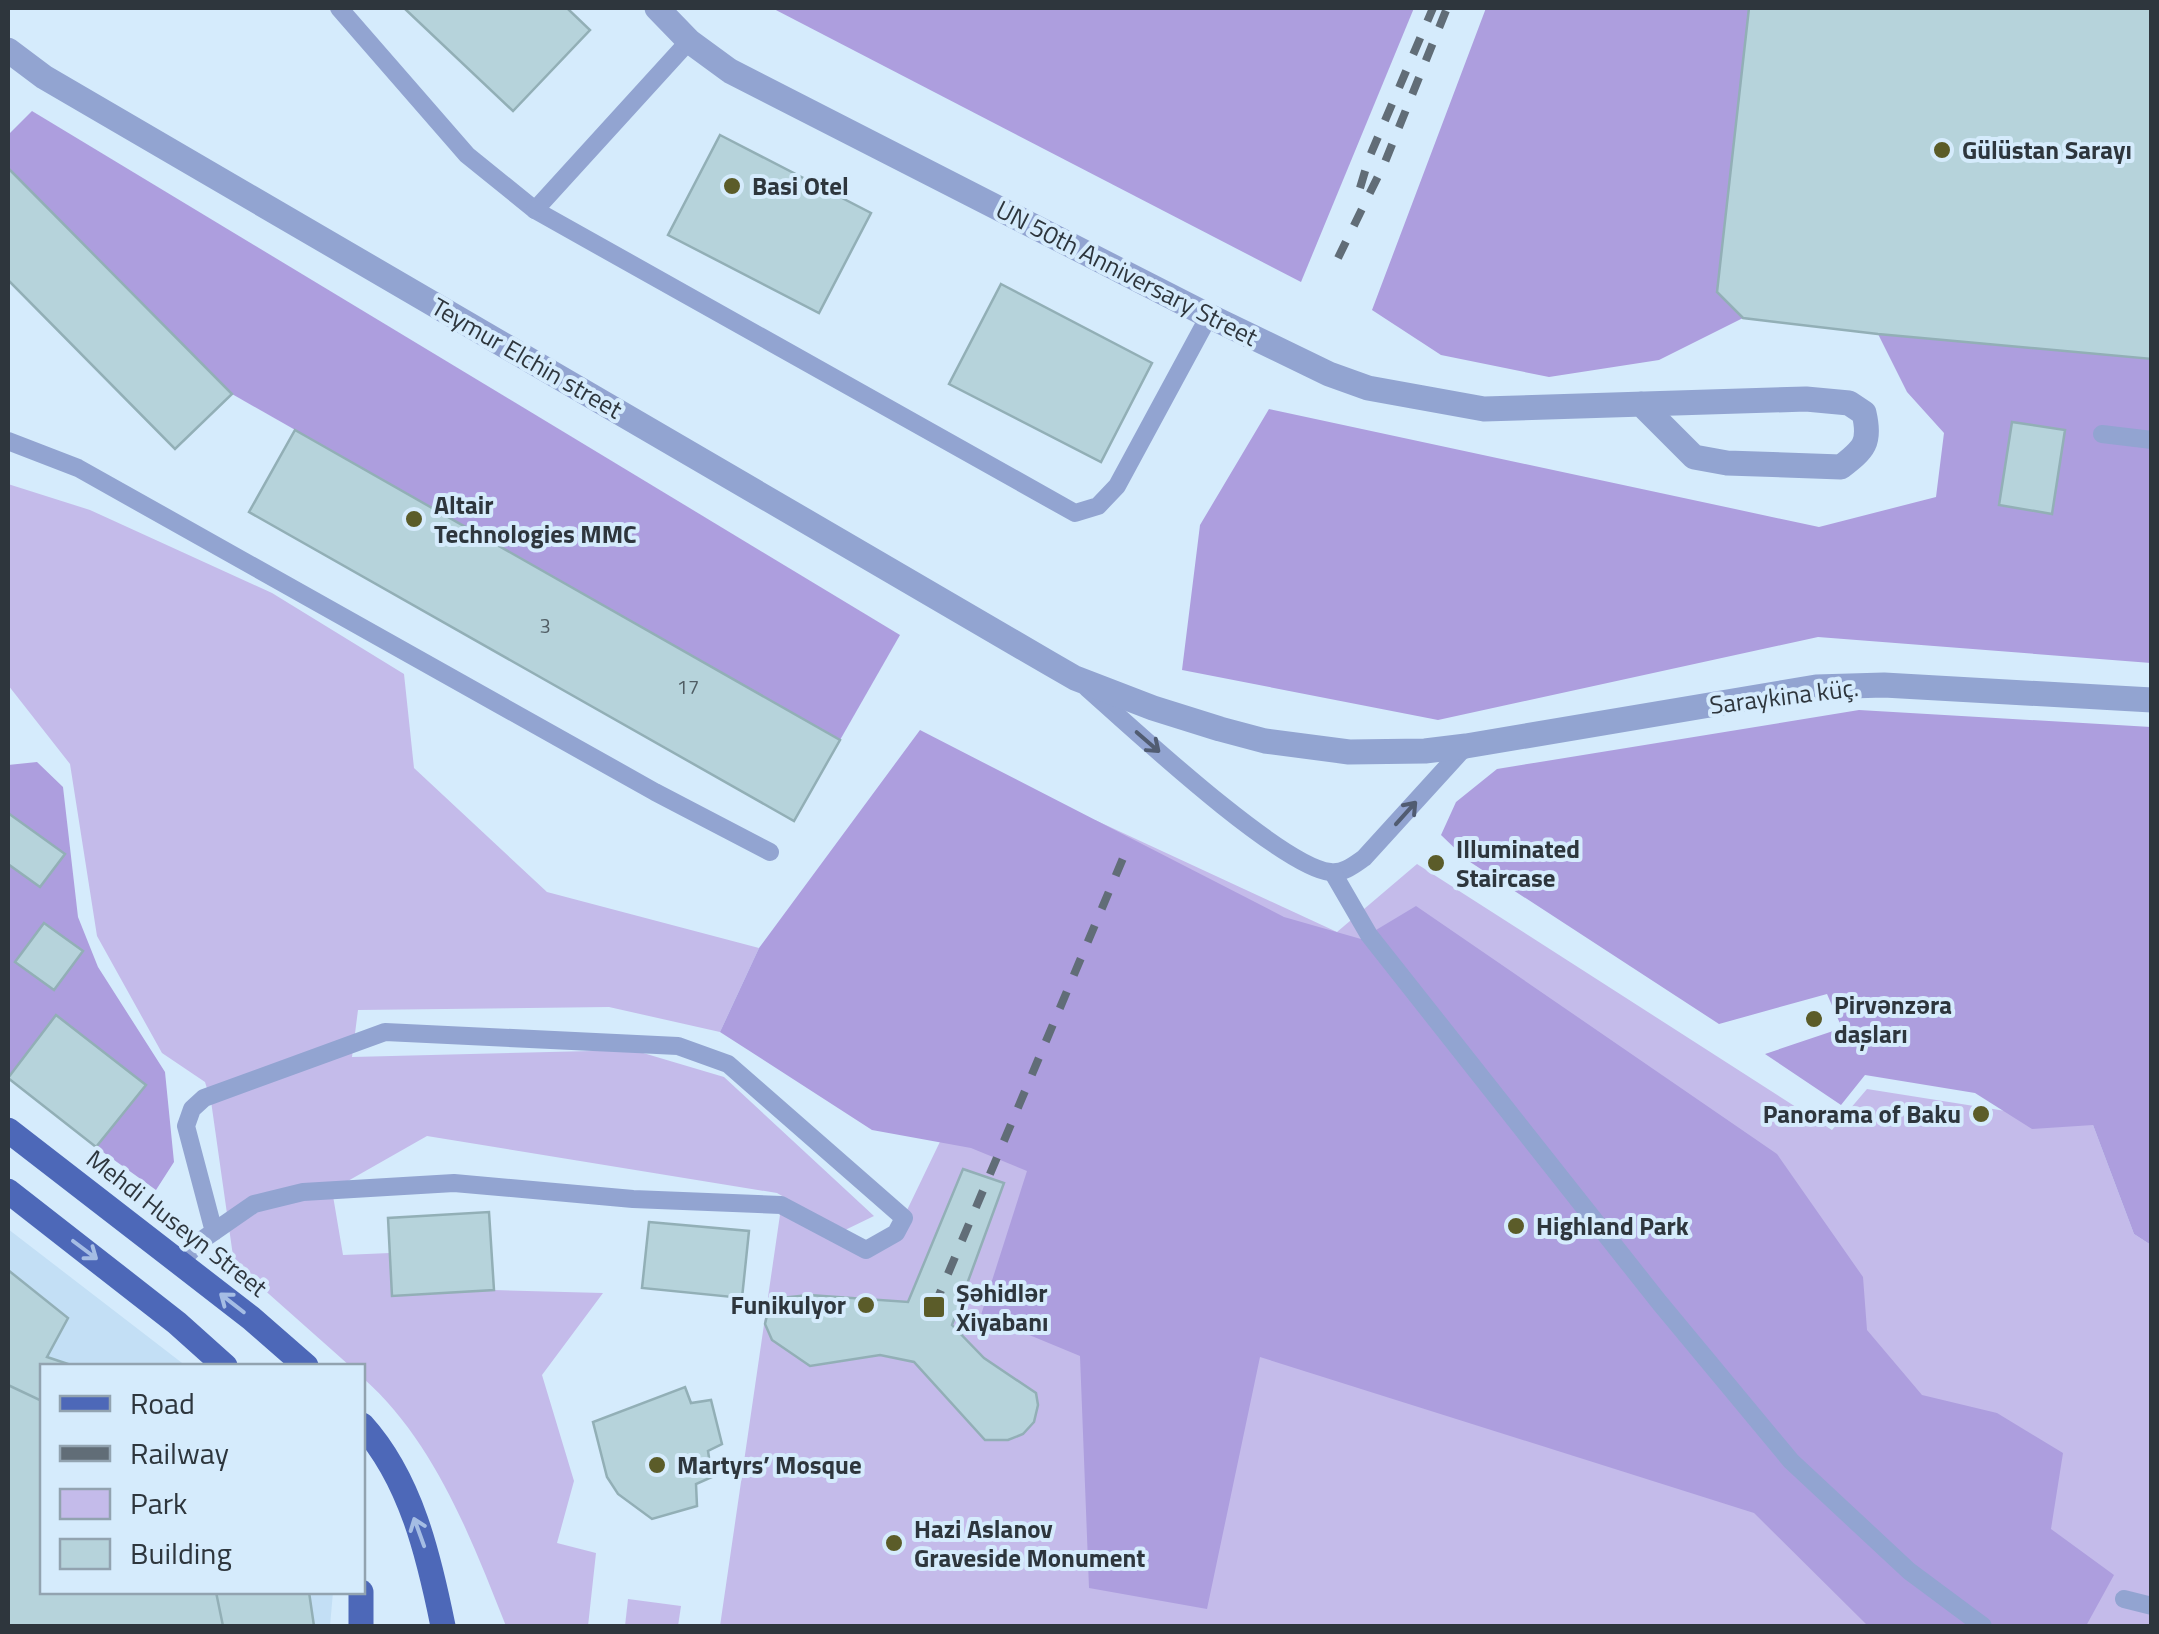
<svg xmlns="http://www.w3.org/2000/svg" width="2159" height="1634" font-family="'Titillium Web',sans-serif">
<rect width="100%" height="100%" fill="#d5ebfc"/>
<polygon fill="#c3dff5" points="8,1229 186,1366 42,1366 42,1592 333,1592 330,1626 8,1626"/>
<g fill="#c4bbea">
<path d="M 8,484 L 90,510 L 272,593 L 404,674 L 414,768 L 547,892 L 759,948 L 720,1032 L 609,1007 L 358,1010 L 352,1057 L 633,1050 L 724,1077 L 874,1216 L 843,1231 L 777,1193 L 427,1136 L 332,1190 L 343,1255 L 390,1253 L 393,1296 L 494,1290 L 603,1293 L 542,1375 L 574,1481 L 557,1543 L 596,1553 L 588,1626 L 506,1626 C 471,1538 435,1442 363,1378 L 362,1366 L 350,1366 L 234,1263 L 211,1101 L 205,1082 L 162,1053 L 97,936 L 70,764 L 8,685 Z"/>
<polygon points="1095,820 1337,932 1417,864 1832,1130 1867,1089 2093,1125 2134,1234 2151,1245 2151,1626 720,1626 781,1208 866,1250 896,1233"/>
<polygon points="628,1599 681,1606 678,1626 625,1626"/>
</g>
<g fill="#ad9ede">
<polygon points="772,8 1414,8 1301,282"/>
<polygon points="1486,8 2151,8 2151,663 1818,637 1438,720 1182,670 1200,525 1269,409 1819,527 1936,497 1944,433 1907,392 1878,334 1743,318 1659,360 1549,377 1441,355 1372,310"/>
<polygon points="32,111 900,635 840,740 232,394 8,168 8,135"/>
<polygon points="1859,710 2151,727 2151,1245 2134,1234 2093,1125 2032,1129 1975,1093 1865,1075 1841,1105 1765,1054 1842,1028 1827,994 1719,1024 1467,860 1441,835 1456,802 1497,769"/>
<polygon points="920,730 1284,917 1361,939 1416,906 1777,1154 1863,1277 1867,1330 1922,1395 1997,1413 2063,1453 2051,1529 2114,1575 2086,1626 1866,1624 1754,1513 1260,1357 1207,1609 1089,1588 1080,1356 981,1315 1027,1171 971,1148 872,1130 720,1032 759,948"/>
<polygon points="37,762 63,787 78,917 98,967 165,1072 174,1162 156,1190 96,1147 145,1085 57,1015 8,1077 8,765"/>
</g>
<g fill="#b6d3db" stroke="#92afb6" stroke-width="2.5">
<polygon points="404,8 567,8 590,30 513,111"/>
<polygon points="1749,8 2152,8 2152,359 1878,334 1743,318 1717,292"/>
<polygon points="720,135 871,213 819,313 668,235"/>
<polygon points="8,168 232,394 175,449 8,280"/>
<polygon points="1001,284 1152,363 1101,462 949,384"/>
<polygon points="2012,422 2065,430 2052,514 1999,505"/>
<polygon points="295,430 840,740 794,821 249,512"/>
<polygon points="8,813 65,854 40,887 8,864"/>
<polygon points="44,923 83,951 54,990 15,962"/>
<polygon points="56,1015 146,1085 96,1147 8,1078"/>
<polygon points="963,1169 1004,1183 952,1325 984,1358 1036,1393 1038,1405 1034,1422 1023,1434 1008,1440 985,1440 914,1362 880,1355 810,1366 772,1340 765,1324 769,1307 781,1298 809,1295 908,1302"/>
<polygon points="489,1212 494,1290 392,1296 388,1218"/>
<polygon points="649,1222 749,1231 742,1298 642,1288"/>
<polygon points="8,1270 68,1318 47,1357 74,1366 42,1366 42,1592 309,1592 314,1626 8,1626"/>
<polygon points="8,1385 42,1401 42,1592 216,1592 223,1626 8,1626"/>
<polygon points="685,1387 691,1403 711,1400 722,1444 708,1451 712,1477 696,1484 697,1506 652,1519 618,1494 607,1477 593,1422"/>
</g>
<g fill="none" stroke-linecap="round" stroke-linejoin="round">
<g stroke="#92a4d1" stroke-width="18">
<polyline points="339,8 467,155 535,210 1075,513 1098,506 1117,486 1209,316"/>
<polyline points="535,210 689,41"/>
<polyline points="2102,434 2152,440"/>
<polyline points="8,441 78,468 655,792 770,852"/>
<path d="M 1087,688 C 1131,727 1280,866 1330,872 C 1343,874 1354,865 1364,858 L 1466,746"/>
<polyline points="1333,873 1369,935 1659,1302 1791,1461 1909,1571 1983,1626"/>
<polyline points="180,1263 199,1242 254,1204 303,1192 454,1183 633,1199 781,1205 866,1250 896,1233 904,1218 728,1064 678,1046 385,1032 204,1098 192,1109 186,1126 214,1232"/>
<polyline points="2124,1599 2152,1606"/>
</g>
<path stroke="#92a4d1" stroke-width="25" d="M 657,8 L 689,41 L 730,71 L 1209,316 L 1329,374 L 1368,388 L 1484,409 L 1806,399 L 1849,403 L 1864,413 C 1871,443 1864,449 1841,467 L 1727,463 L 1694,457 L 1641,404"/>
<polyline stroke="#92a4d1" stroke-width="25" points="8,50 44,77 1049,663 1075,678 1153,708 1220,729 1265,741 1349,752 1425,751 1466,746 1816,687 1884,685 2152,700"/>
<g stroke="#4d68b8" stroke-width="25">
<polyline points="8,1130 251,1318 306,1366"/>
<polyline points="8,1191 177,1323 225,1366"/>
<path d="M 362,1425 C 411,1479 429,1557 443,1626"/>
<polyline points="361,1626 361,1592"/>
</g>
<g stroke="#616d77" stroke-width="8" stroke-dasharray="18 18" stroke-linecap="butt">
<polyline points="1360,188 1369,158 1433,8"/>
<polyline points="1338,258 1385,162 1447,8"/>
<polyline points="934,1307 1129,844"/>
</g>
</g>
<defs><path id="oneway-shaft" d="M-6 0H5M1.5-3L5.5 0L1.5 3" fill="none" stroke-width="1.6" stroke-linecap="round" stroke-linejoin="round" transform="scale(2.5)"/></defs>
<g stroke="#515c71">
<use href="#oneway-shaft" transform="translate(1148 742) rotate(41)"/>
<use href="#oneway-shaft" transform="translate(1406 813) rotate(-48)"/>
</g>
<g stroke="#a5bde4">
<use href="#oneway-shaft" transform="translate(85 1250) rotate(37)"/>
<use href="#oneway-shaft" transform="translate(232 1303) rotate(-142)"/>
<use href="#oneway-shaft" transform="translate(419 1532) rotate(-110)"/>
</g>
<g fill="#5b5c29" stroke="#d5ebfc" stroke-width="4">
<circle cx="1942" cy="150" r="10"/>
<circle cx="732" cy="186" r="10"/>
<circle cx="414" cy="519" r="10"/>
<circle cx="1436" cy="863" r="10"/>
<circle cx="1814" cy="1019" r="10"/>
<circle cx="1981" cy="1114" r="10"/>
<circle cx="1516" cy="1226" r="10"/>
<circle cx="866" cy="1305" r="10"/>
<rect x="922" y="1295" width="24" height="24" rx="5"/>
<circle cx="657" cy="1465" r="10"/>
<circle cx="894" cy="1543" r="10"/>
</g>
<g text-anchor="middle" stroke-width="8" stroke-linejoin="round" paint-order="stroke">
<g font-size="20" fill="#505d64">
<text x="545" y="633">3</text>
<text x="688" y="694">17</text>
</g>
<g font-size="25" font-weight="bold" fill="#2e363d" stroke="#d5ebfc" text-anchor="start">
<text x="1962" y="159">Gülüstan Sarayı</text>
<text x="752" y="195">Basi Otel</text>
<text x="434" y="514">Altair<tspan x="434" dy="29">Technologies MMC</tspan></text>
<text x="1456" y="858">Illuminated<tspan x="1456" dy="29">Staircase</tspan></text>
<text x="1834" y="1014">Pirvənzəra<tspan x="1834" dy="29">daşları</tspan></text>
<text x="1961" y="1123" text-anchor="end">Panorama of Baku</text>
<text x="1536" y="1235">Highland Park</text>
<text x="956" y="1302">Şəhidlər<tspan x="956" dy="29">Xiyabanı</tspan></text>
<text x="846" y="1314" text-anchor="end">Funikulyor</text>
<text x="677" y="1474">Martyrs’ Mosque</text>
<text x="914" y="1538">Hazi Aslanov<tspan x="914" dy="29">Graveside Monument</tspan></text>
</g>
<g font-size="25" fill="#2e363d" stroke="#d5ebfc">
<text transform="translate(1127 273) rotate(27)" y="9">UN 50th Anniversary Street</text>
<text transform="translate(527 358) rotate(30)" y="9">Teymur Elchin street</text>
<text transform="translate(1784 696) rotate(-7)" y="9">Saraykina küç.</text>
<text transform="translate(177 1223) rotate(38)" y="9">Mehdi Huseyn Street</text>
</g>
</g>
<rect width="2159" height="1634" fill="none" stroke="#2e363d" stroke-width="20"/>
<rect x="40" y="1364" width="325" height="230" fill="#d5ebfc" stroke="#92a3b0" stroke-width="2.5"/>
<rect x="60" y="1396" width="50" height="15" fill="#4d68b8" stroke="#92a3b0" stroke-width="2.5"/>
<text x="130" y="1414" font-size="30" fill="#2e363d">Road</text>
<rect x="60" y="1446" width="50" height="15" fill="#616d77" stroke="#92a3b0" stroke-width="2.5"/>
<text x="130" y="1464" font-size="30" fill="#2e363d">Railway</text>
<rect x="60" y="1489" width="50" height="30" fill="#c4bbea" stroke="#92a3b0" stroke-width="2.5"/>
<text x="130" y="1514" font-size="30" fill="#2e363d">Park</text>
<rect x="60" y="1539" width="50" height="30" fill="#b6d3db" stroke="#92a3b0" stroke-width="2.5"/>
<text x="130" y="1564" font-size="30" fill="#2e363d">Building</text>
</svg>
